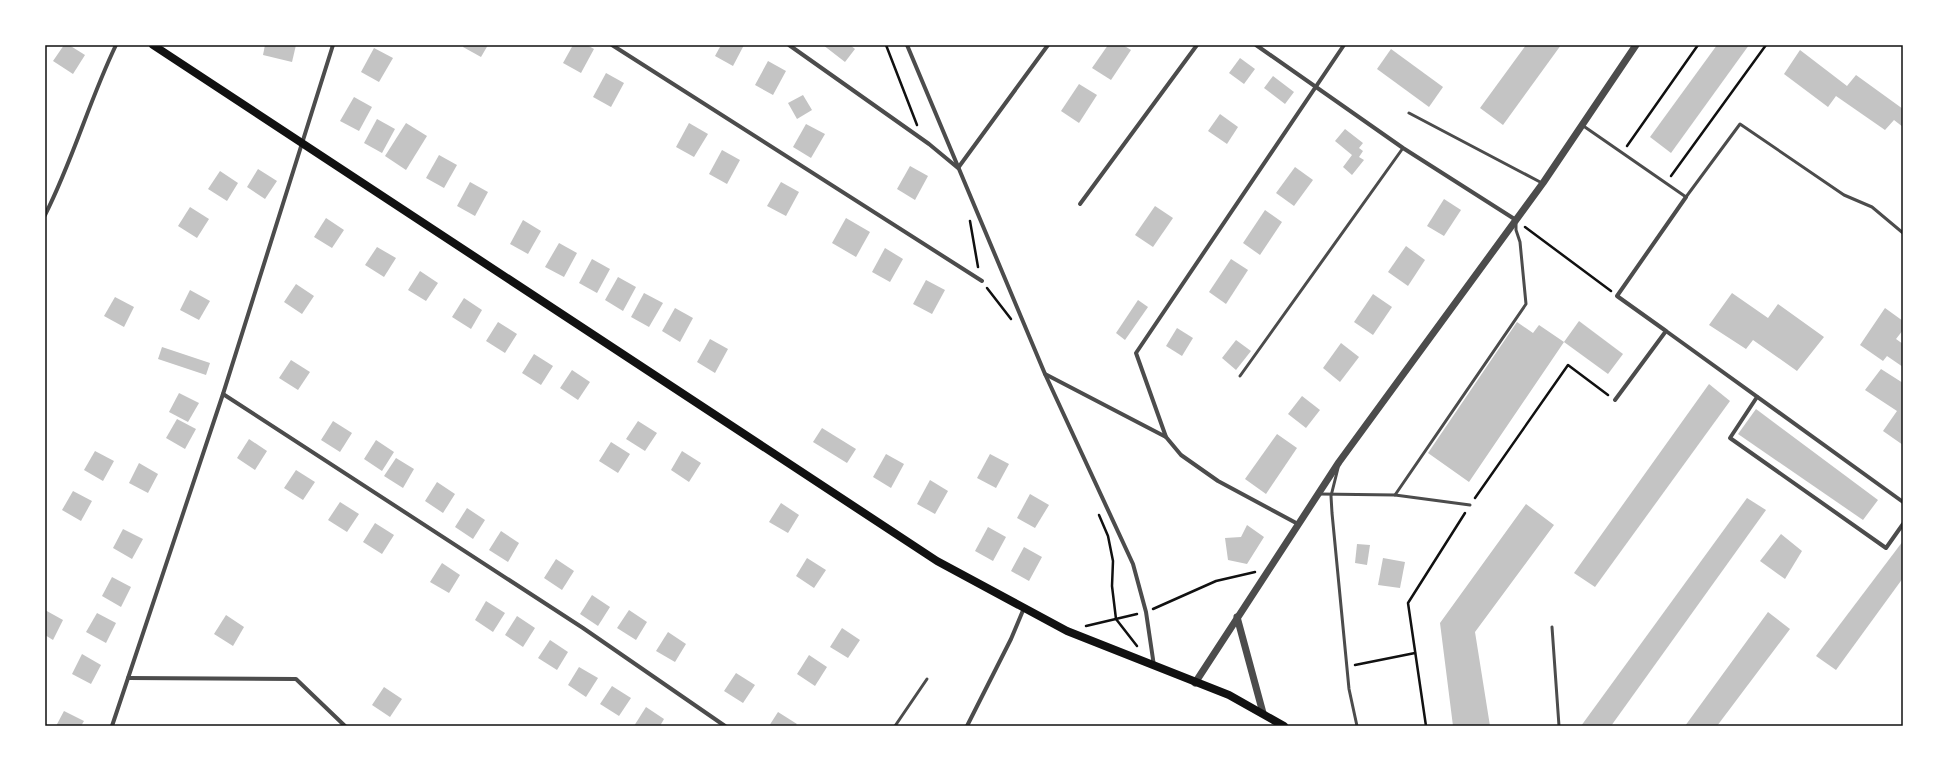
<svg xmlns="http://www.w3.org/2000/svg" width="1948" height="771" font-family="'IBM Plex Sans',sans-serif">
<rect width="100%" height="100%" fill="#fff"/>
<g fill="#c4c4c4">
<polygon points="64,45 69,45 85,55 73,74 53,61"/>
<polygon points="265,45 296,45 292,62 263,55"/>
<polygon points="464,45 488,45 481,57 463,47"/>
<polygon points="573,45 587,45 594,49 581,73 563,63"/>
<polygon points="721,45 744,45 733,66 715,56"/>
<polygon points="823,45 850,45 855,49 845,62"/>
<polygon points="1108,45 1123,45 1131,50 1111,80 1092,68"/>
<polygon points="1526,45 1561,45 1503,125 1480,108"/>
<polygon points="1717,45 1749,45 1671,153 1650,137"/>
<polygon points="374,48 393,58 379,82 361,72"/>
<polygon points="1391,49 1443,87 1429,107 1377,69"/>
<polygon points="1800,50 1847,86 1856,75 1903,109 1903,127 1894,120 1885,130 1836,96 1828,107 1784,74"/>
<polygon points="1240,58 1255,69 1244,84 1229,73"/>
<polygon points="768,61 786,71 773,95 755,85"/>
<polygon points="606,73 624,83 611,107 593,97"/>
<polygon points="1273,76 1294,92 1285,104 1264,88"/>
<polygon points="1079,84 1097,95 1079,123 1061,111"/>
<polygon points="803,95 812,110 797,119 788,103"/>
<polygon points="354,97 372,107 359,131 340,121"/>
<polygon points="1220,114 1238,127 1227,144 1208,131"/>
<polygon points="377,119 395,129 382,153 364,143"/>
<polygon points="406,123 427,136 406,170 385,156"/>
<polygon points="689,123 708,134 694,157 676,147"/>
<polygon points="806,124 825,134 811,158 793,147"/>
<polygon points="1345,129 1363,143 1359,148 1363,151 1359,157 1364,160 1352,175 1343,167 1352,155 1335,141"/>
<polygon points="722,150 740,160 727,184 709,174"/>
<polygon points="439,155 457,165 444,188 426,178"/>
<polygon points="910,166 928,176 915,200 897,189"/>
<polygon points="1295,167 1313,180 1294,206 1276,193"/>
<polygon points="258,169 277,181 265,199 247,187"/>
<polygon points="220,171 238,183 227,201 208,189"/>
<polygon points="470,182 488,192 475,216 457,206"/>
<polygon points="781,182 799,192 786,216 767,206"/>
<polygon points="1444,199 1461,210 1444,236 1427,226"/>
<polygon points="1155,206 1173,218 1153,247 1135,235"/>
<polygon points="190,207 209,219 197,238 178,226"/>
<polygon points="1265,210 1282,222 1260,255 1243,243"/>
<polygon points="326,218 344,230 332,248 314,237"/>
<polygon points="846,218 870,232 856,257 832,243"/>
<polygon points="523,220 541,231 528,254 510,244"/>
<polygon points="559,243 577,253 564,277 545,267"/>
<polygon points="1406,246 1425,260 1408,286 1388,272"/>
<polygon points="377,247 396,258 384,277 365,265"/>
<polygon points="885,248 903,259 890,282 872,272"/>
<polygon points="592,259 610,269 597,293 579,283"/>
<polygon points="1231,259 1248,270 1226,304 1209,292"/>
<polygon points="420,271 438,283 426,301 408,290"/>
<polygon points="618,277 636,287 623,311 605,300"/>
<polygon points="926,280 945,290 932,314 913,304"/>
<polygon points="296,284 314,296 302,314 284,302"/>
<polygon points="190,290 210,301 199,320 180,310"/>
<polygon points="644,293 663,303 649,327 631,317"/>
<polygon points="1732,293 1768,318 1778,304 1824,337 1797,371 1753,340 1746,349 1709,325"/>
<polygon points="1373,294 1392,307 1373,335 1354,322"/>
<polygon points="115,297 134,307 124,327 104,316"/>
<polygon points="464,298 482,310 471,329 452,317"/>
<polygon points="1138,300 1148,307 1125,340 1116,333"/>
<polygon points="675,308 693,318 680,342 662,331"/>
<polygon points="1885,308 1903,321 1903,330 1896,339 1903,344 1903,367 1887,356 1883,361 1860,345"/>
<polygon points="1579,321 1623,354 1608,374 1564,342"/>
<polygon points="498,322 517,334 505,353 486,341"/>
<polygon points="1517,322 1533,333 1539,325 1564,342 1469,482 1428,453"/>
<polygon points="1177,328 1193,338 1182,356 1166,346"/>
<polygon points="710,339 728,349 715,373 697,362"/>
<polygon points="1236,340 1251,351 1236,370 1222,358"/>
<polygon points="1341,343 1359,357 1340,382 1323,368"/>
<polygon points="162,347 210,363 206,375 158,359"/>
<polygon points="534,354 553,366 541,385 522,373"/>
<polygon points="291,360 310,372 298,390 279,378"/>
<polygon points="1881,369 1903,383 1903,445 1883,431 1897,411 1865,390"/>
<polygon points="572,370 590,382 578,400 560,388"/>
<polygon points="1709,384 1730,401 1595,587 1574,573"/>
<polygon points="179,393 199,403 188,422 169,412"/>
<polygon points="1302,396 1320,410 1306,428 1288,414"/>
<polygon points="1756,409 1878,500 1863,520 1738,434"/>
<polygon points="177,419 196,429 185,449 166,438"/>
<polygon points="333,421 352,433 340,452 321,440"/>
<polygon points="638,421 657,433 645,451 626,439"/>
<polygon points="822,428 856,449 847,463 813,442"/>
<polygon points="1277,434 1297,448 1266,494 1245,479"/>
<polygon points="249,439 267,451 255,470 237,458"/>
<polygon points="376,440 394,452 382,471 364,459"/>
<polygon points="611,442 630,454 618,473 599,461"/>
<polygon points="95,451 114,461 103,481 84,470"/>
<polygon points="682,451 701,463 689,482 671,470"/>
<polygon points="886,454 904,464 891,488 873,477"/>
<polygon points="990,454 1009,464 996,488 977,478"/>
<polygon points="396,458 414,469 403,488 384,476"/>
<polygon points="139,463 158,474 148,493 129,483"/>
<polygon points="296,470 315,482 303,500 284,488"/>
<polygon points="930,480 948,491 935,514 917,504"/>
<polygon points="437,482 455,494 443,513 425,501"/>
<polygon points="73,491 92,501 81,521 62,510"/>
<polygon points="1030,494 1049,505 1035,528 1017,518"/>
<polygon points="1747,498 1766,510 1611,726 1581,726"/>
<polygon points="340,502 359,514 347,532 328,520"/>
<polygon points="781,503 799,515 788,533 769,522"/>
<polygon points="1526,504 1554,525 1475,632 1490,726 1453,726 1440,623"/>
<polygon points="467,508 485,520 473,539 455,527"/>
<polygon points="375,523 394,535 382,554 363,542"/>
<polygon points="1247,525 1264,537 1247,564 1228,560 1225,538 1241,537"/>
<polygon points="988,527 1006,537 993,561 975,551"/>
<polygon points="123,529 143,539 132,559 113,548"/>
<polygon points="501,531 519,543 508,562 489,550"/>
<polygon points="1781,534 1802,551 1785,579 1760,561"/>
<polygon points="1903,541 1903,578 1836,670 1816,656"/>
<polygon points="1357,544 1370,545 1367,565 1355,563"/>
<polygon points="1024,547 1042,557 1029,581 1011,571"/>
<polygon points="807,558 826,570 814,588 796,576"/>
<polygon points="1383,558 1405,562 1400,588 1378,585"/>
<polygon points="556,559 574,571 562,590 544,578"/>
<polygon points="442,563 460,575 449,593 430,582"/>
<polygon points="112,577 131,587 121,607 102,596"/>
<polygon points="592,595 610,607 598,626 580,614"/>
<polygon points="486,601 505,613 493,632 475,620"/>
<polygon points="45,610 63,620 53,640 45,635"/>
<polygon points="629,610 647,622 636,640 617,628"/>
<polygon points="1768,612 1790,629 1717,726 1685,726"/>
<polygon points="97,613 116,623 106,643 86,632"/>
<polygon points="226,615 244,627 233,646 214,634"/>
<polygon points="517,616 535,628 523,647 505,635"/>
<polygon points="842,628 860,640 848,658 830,647"/>
<polygon points="668,632 686,644 675,662 656,651"/>
<polygon points="550,640 568,652 557,670 538,658"/>
<polygon points="82,654 101,665 91,684 72,674"/>
<polygon points="809,655 827,667 815,686 797,674"/>
<polygon points="579,667 598,678 586,697 568,685"/>
<polygon points="736,673 755,685 743,703 724,691"/>
<polygon points="612,686 631,698 619,716 600,704"/>
<polygon points="384,687 402,699 390,717 372,705"/>
<polygon points="646,707 664,719 660,726 634,726"/>
<polygon points="64,711 84,721 81,726 56,726"/>
<polygon points="778,712 797,724 795,726 769,726"/>
</g>
<g fill="none" stroke-linecap="round" stroke-linejoin="round">
<g stroke="#111" stroke-width="2.5">
<polyline points="886,45 917,125"/>
<polyline points="1627,146 1698,45"/>
<polyline points="1671,176 1766,45"/>
<polyline points="970,221 978,267"/>
<polyline points="1525,227 1611,291"/>
<polyline points="987,288 1011,319"/>
<polyline points="1475,498 1568,365 1608,395"/>
<polyline points="1099,515 1108,536 1113,561 1112,586 1116,619 1137,646"/>
<polyline points="1153,609 1216,581 1255,572"/>
<polyline points="1086,626 1137,614"/>
<polyline points="1355,665 1415,653"/>
<polyline points="1426,726 1408,603 1465,513"/>
</g>
<g stroke="#4c4c4c" stroke-width="3">
<polyline points="1409,113 1542,183"/>
<polyline points="1582,125 1686,197 1740,124 1844,195 1872,207 1903,233"/>
<polyline points="1240,376 1403,148"/>
<polyline points="1338,468 1331,496 1332,513 1349,689 1357,726"/>
<polyline points="1319,494 1395,495 1470,505"/>
<polyline points="1395,495 1526,304 1520,242 1516,230 1516,224"/>
<polyline points="1552,627 1559,726"/>
<polyline points="895,726 927,679"/>
</g>
<g stroke="#4c4c4c" stroke-width="4">
<polyline points="612,45 982,281"/>
<polyline points="789,45 929,144 958,168 1048,45"/>
<polyline points="907,45 1045,374 1166,437"/>
<polyline points="1256,45 1403,148 1516,220"/>
<polyline points="1080,204 1197,45"/>
<path d="M 45,215 C 73,160 89,101 116,45"/>
<polyline points="1666,331 1903,502"/>
<polyline points="1045,374 1133,564 1146,612 1154,666"/>
<polyline points="223,394 583,628 725,726"/>
<polyline points="1757,397 1730,438 1886,548 1903,524"/>
<polyline points="1615,400 1666,331 1617,296 1686,197"/>
<polyline points="1298,524 1218,481 1181,455 1166,437 1136,353 1344,45"/>
<polyline points="128,678 296,679 345,726"/>
<polyline points="112,726 223,394 333,45"/>
<polyline points="967,726 1011,639 1024,608"/>
</g>
<g stroke="#4c4c4c" stroke-width="7">
<polyline points="1237,617 1263,713"/>
<polyline points="1195,683 1339,462 1543,183 1636,45"/>
</g>
<polyline stroke="#111" stroke-width="8" points="153,45 937,561 1067,631 1229,695 1284,726"/>
</g>
<rect width="1948" height="771" fill="none" stroke="#ffffff" stroke-width="92"/>
<rect x="46" y="46" width="1856" height="679" fill="none" stroke="#111" stroke-width="1.5"/>
</svg>
